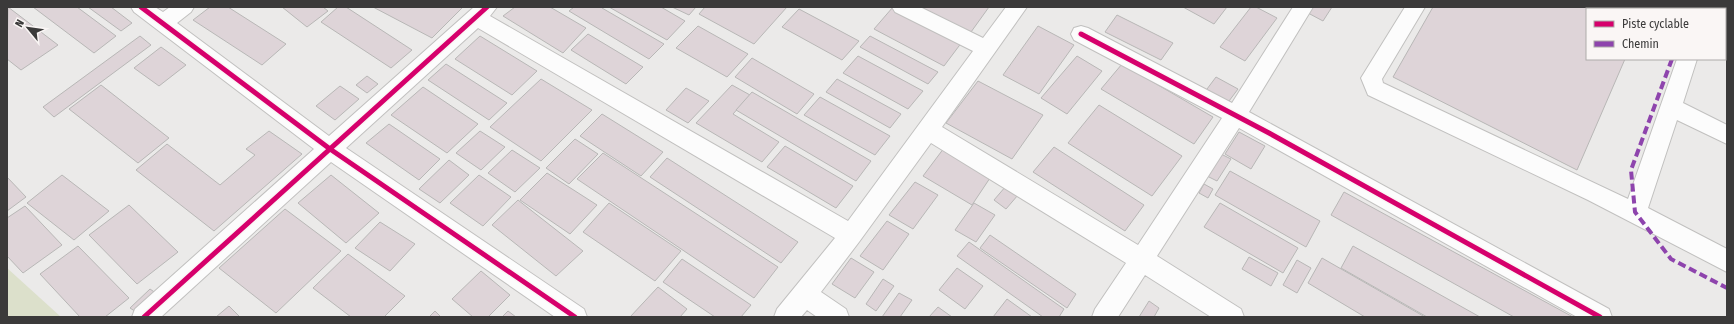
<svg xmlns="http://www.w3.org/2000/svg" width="1734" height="324" font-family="'Fira Sans Condensed',sans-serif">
<rect width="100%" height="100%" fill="#ebeae9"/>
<polygon fill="#dce0cb" points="7,268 61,317 7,317"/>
<g fill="#ded4d8" stroke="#b8b7b6">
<polygon points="8,7 58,45 21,70 7,59"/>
<polygon points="33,7 77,7 116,36 94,53"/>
<polygon points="88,7 111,7 132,23 121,31"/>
<polygon points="210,7 228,7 286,44 262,65 193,20"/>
<polygon points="282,7 323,7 328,11 307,27"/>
<polygon points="338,7 346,7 412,50 391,68 321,22"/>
<polygon points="373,7 463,7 432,38"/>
<polygon points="515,7 550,7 586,28 563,53 503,16"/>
<polygon points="574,7 603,7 602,8 664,44 649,59 569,11"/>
<polygon points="609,7 661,7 685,21 667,40"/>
<polygon points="672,7 696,7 689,15"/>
<polygon points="705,7 787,7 754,44 699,14"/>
<polygon points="893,7 962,42 944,66 874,29"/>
<polygon points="918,7 989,7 971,32"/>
<polygon points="1183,7 1227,7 1214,24"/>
<polygon points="1251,7 1256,7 1277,18 1245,61 1220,47"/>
<polygon points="1311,7 1332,7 1323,21 1308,13"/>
<polygon points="1433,7 1647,7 1646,9 1587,9 1587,59 1625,59 1577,170 1393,77"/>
<polygon points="799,9 859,41 842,60 782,27"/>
<polygon points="1117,15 1173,43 1161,60 1105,32"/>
<polygon points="698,26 748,54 727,77 676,48"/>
<polygon points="1038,26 1074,45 1039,94 1003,75"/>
<polygon points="588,34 643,67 626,84 571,50"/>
<polygon points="140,36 151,45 54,117 43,107"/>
<polygon points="480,36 537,71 512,95 455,59"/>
<polygon points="870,36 938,72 928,84 860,47"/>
<polygon points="161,47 186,65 159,86 134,68"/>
<polygon points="858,56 923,91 908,109 843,73"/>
<polygon points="1077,56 1102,71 1067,114 1041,98"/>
<polygon points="752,58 814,94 797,114 735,77"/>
<polygon points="446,64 507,103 489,120 428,80"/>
<polygon points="1122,64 1213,117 1194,144 1101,89"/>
<polygon points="367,76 378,84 367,93 356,85"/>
<polygon points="1216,77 1238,89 1226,105 1204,93"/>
<polygon points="541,79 592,110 541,161 490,127"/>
<polygon points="837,79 901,114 890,128 826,92"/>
<polygon points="978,81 1043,115 1012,159 946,123"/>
<polygon points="101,85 169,138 138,163 69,109"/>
<polygon points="732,85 750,95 733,114 779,142 762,162 696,123"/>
<polygon points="340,86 359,99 335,120 316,106"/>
<polygon points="423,87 478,124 447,153 391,115"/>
<polygon points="686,88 709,101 688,123 666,110"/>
<polygon points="752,92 871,161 856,181 736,110"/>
<polygon points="820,97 890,136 875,155 804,115"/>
<polygon points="1099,105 1182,156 1152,196 1068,143"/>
<polygon points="602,114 663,152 641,176 580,136"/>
<polygon points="389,124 440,159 419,180 366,143"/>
<polygon points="269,131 302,154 214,231 136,170 167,144 220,185 255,155 246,149"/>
<polygon points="480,131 505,147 481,170 456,153"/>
<polygon points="1239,132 1265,146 1251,169 1225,154"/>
<polygon points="575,139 598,154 569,184 546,168"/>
<polygon points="785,146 853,186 836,208 767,167"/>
<polygon points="1054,147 1144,205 1125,231 1033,172"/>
<polygon points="944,148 992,175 972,205 923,176"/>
<polygon points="512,150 540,168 515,192 488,173"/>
<polygon points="603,153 778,267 754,298 577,179"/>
<polygon points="1219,153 1231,159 1217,181 1205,175"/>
<polygon points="667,158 798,242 781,263 650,177"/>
<polygon points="449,160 469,175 440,203 419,189"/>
<polygon points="1230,171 1320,221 1306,247 1215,195"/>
<polygon points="547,173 597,205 570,234 520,200"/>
<polygon points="62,175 109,211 74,240 27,203"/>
<polygon points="331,175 379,213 346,243 298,203"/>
<polygon points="479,175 511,197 483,226 450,203"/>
<polygon points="7,177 26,197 7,211"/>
<polygon points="915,182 938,195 913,229 889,215"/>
<polygon points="1204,184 1213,189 1208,198 1199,193"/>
<polygon points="1006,186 1018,195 1006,209 994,200"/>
<polygon points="1344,192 1573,317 1514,317 1331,215"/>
<polygon points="518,200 583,251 556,276 492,225"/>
<polygon points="609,203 681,251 655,281 583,232"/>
<polygon points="974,203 995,215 976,242 955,230"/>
<polygon points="1220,203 1298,248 1283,273 1204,227"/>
<polygon points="129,205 178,252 137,284 89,235"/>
<polygon points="25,206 62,245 23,273 7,256 7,218"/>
<polygon points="285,209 341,251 276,313 219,268"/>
<polygon points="887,221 909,234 883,270 860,256"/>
<polygon points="380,222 415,244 390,271 355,248"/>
<polygon points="990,235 1076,294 1067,308 980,248"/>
<polygon points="969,242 1064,309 1059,317 1043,317 957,256"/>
<polygon points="78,246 129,298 105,317 80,317 40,274"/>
<polygon points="1353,246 1480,317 1427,317 1341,268"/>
<polygon points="348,254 405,296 384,317 351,317 313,288"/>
<polygon points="1249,257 1278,273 1271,286 1242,269"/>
<polygon points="851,258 874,272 855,298 832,284"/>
<polygon points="1322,258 1425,317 1365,317 1308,283"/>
<polygon points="682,259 751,305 741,317 715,317 663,282"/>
<polygon points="1297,260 1311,268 1297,293 1283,285"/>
<polygon points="957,268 983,286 965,309 939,290"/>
<polygon points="481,271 510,295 488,317 473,317 452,299"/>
<polygon points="883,279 894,286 876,311 866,304"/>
<polygon points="658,287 687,309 680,317 630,317"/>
<polygon points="150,289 160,296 141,315 130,308"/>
<polygon points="899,293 912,300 900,317 882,317"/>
<polygon points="1007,299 1032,317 993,317"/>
<polygon points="1149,301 1159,308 1154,317 1139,317"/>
<polygon points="229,306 240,317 216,317"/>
<polygon points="938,307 952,317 929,317"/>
<polygon points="435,311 441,317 429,317"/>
<polygon points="508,311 516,317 502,317"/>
</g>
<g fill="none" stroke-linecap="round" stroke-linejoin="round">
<g stroke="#c1c0bf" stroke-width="2">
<g id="minor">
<polygon points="131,7 155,7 163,12 170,7 194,7 191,12 177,23 329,136 474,7 497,7 490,16 848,221 973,51 895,12 892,7 920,7 983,38 1006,7 1027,7 942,127 1138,245 1222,118 1074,40 1071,34 1074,28 1081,26 1088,28 1232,103 1293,7 1313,7 1249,112 1609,309 1612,317 1577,317 1239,128 1157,256 1241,309 1244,317 1211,317 1145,275 1118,317 1092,317 1095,309 1126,263 931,143 859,242 821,292 846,309 849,317 817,317 807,310 801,317 774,317 777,309 835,238 478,28 346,148 584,309 587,317 555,317 331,162 161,317 132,317 135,309 314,149 134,12"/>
<polygon points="1405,7 1425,7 1382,79 1383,83 1628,199 1677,59 1697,59 1683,103 1727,125 1727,144 1677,120 1648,208 1727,249 1727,272 1588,200 1368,95 1361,78"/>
<polygon points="1697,7 1717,7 1716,9 1696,9"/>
</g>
</g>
<use href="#minor" fill="#fcfcfc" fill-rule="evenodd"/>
<g stroke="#8e44ad" stroke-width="4" stroke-dasharray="8 4" stroke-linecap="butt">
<polyline points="1725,34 1727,35"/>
<polyline points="1672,59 1631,170 1635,212 1671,259 1727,288"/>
</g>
<g stroke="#faf6f5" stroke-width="8">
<g id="cycleway">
<polyline points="141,7 330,149 575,317"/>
<polyline points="1081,34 1269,133 1600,317"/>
<polyline points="144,317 487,7"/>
</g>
</g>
<use href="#cycleway" stroke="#d6006c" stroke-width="5"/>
</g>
<rect width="1734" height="324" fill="none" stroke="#3b3a3a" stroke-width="16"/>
<rect x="1586" y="8" width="140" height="52" fill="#faf6f5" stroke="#aeabaa"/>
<rect x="1594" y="21" width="20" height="6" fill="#d6006c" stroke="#aeabaa"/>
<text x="1622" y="28" font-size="12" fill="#3b3a3a">Piste cyclable</text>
<rect x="1594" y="41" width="20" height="6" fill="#8e44ad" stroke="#aeabaa"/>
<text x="1622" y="48" font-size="12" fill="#3b3a3a">Chemin</text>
<g transform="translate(28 28) rotate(299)" stroke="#faf6f5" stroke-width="3" paint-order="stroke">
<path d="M0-3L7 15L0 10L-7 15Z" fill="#3b3a3a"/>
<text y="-6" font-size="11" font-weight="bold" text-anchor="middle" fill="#3b3a3a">N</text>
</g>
</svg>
